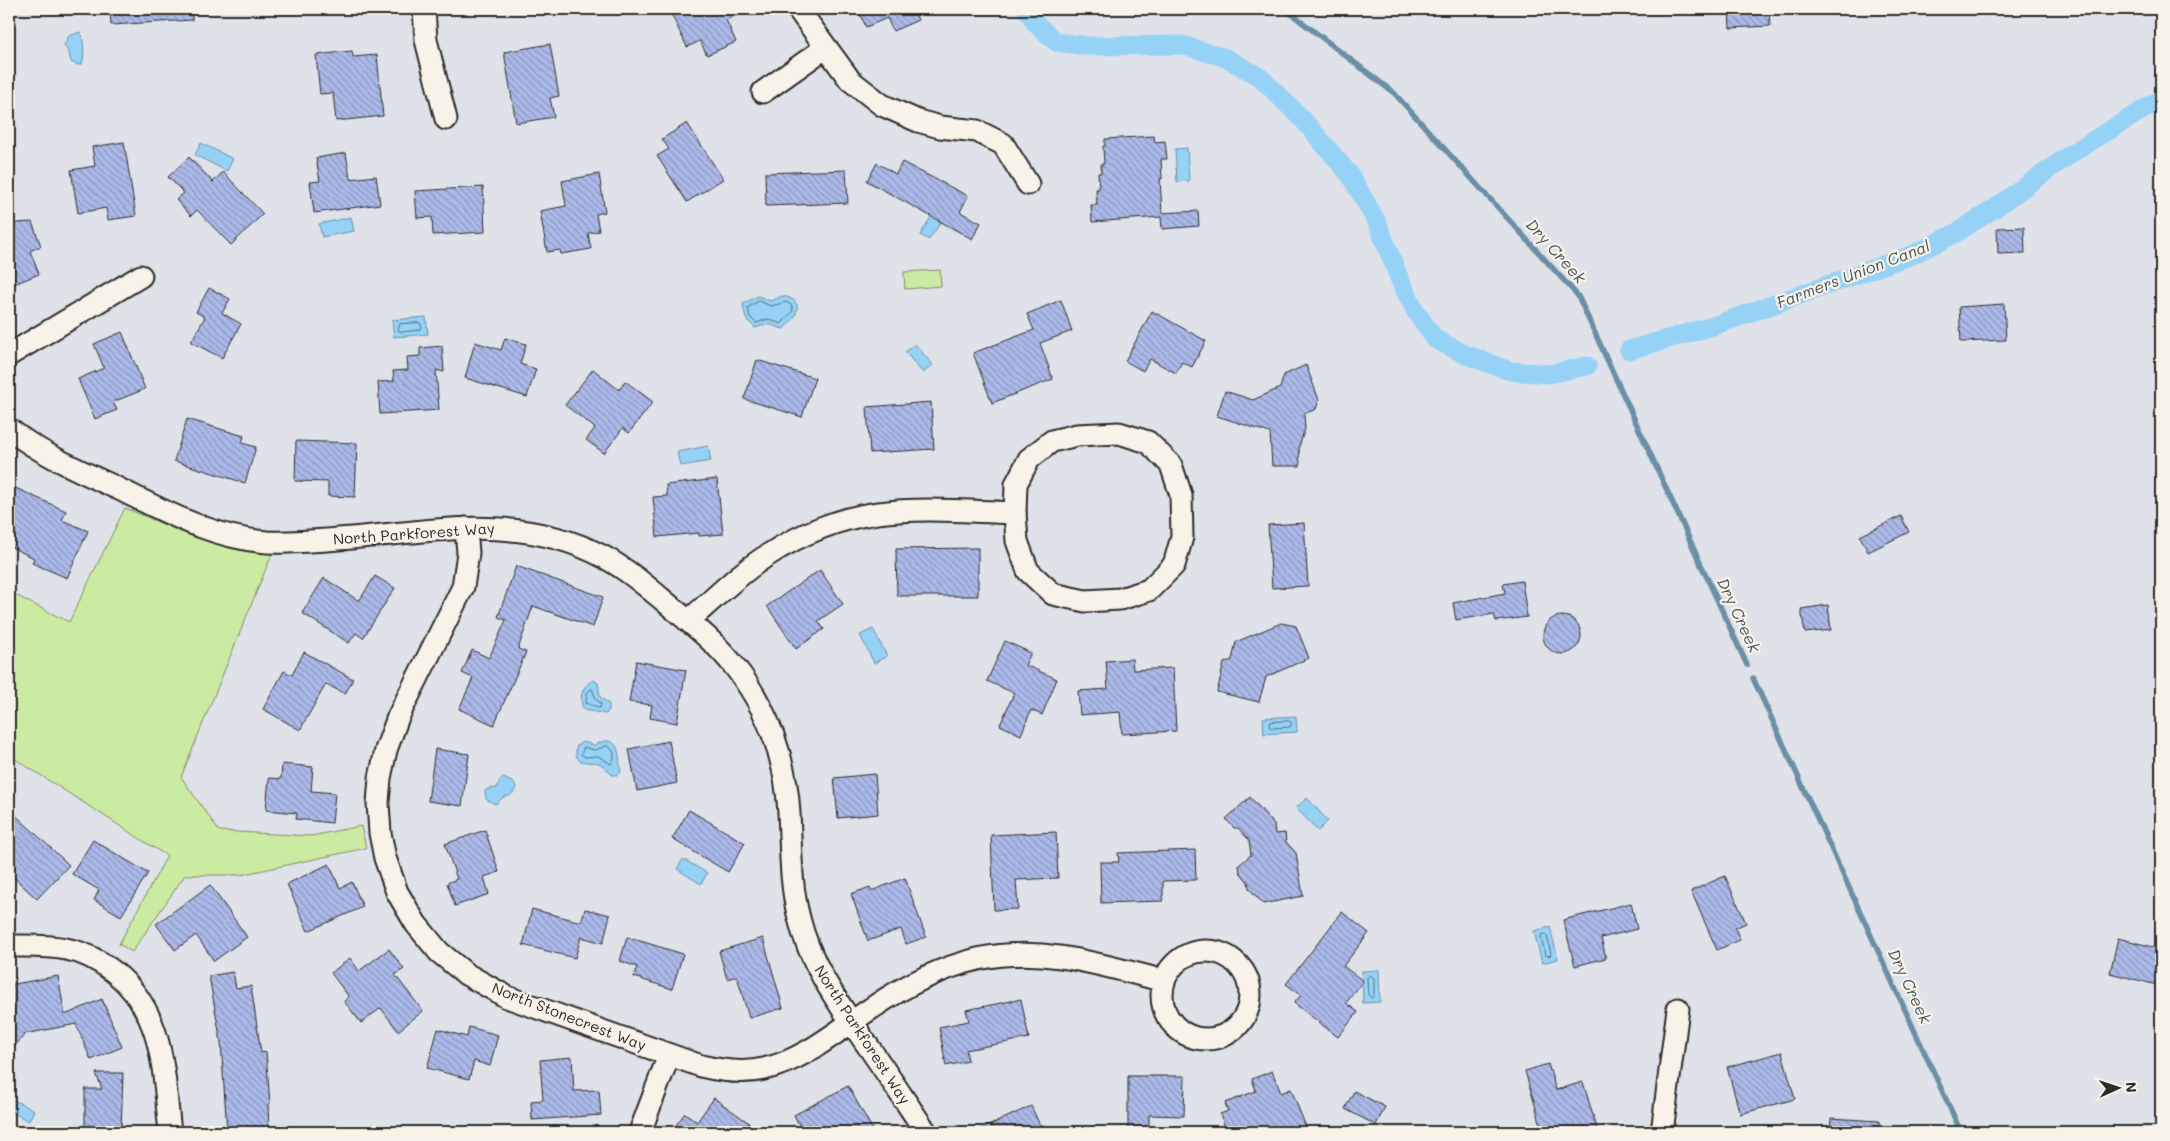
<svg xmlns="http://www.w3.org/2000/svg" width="2170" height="1141" font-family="Mali,sans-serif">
<defs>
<pattern id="building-back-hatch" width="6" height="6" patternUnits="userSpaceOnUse" patternTransform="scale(1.25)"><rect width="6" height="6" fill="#acbaea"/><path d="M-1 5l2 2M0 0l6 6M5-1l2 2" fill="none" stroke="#8c97be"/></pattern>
</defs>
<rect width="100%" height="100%" fill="#e0e2e9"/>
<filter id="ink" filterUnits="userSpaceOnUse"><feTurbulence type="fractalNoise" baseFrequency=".02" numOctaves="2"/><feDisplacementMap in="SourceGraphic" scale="10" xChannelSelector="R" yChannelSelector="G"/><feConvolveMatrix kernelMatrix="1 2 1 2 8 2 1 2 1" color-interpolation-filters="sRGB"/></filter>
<g filter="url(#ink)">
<g fill="#cceba2" stroke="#7c8b66">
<polygon points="940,270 941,286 905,289 904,272"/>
<path d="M 125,508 C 174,528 218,552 272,554 L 181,777 L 219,831 L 311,836 L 361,826 L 366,848 L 240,875 L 185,875 L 132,952 L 119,944 L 167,856 L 9,755 L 9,592 L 69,622 Z"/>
</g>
<g fill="#95d2f6" stroke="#6b8fa5">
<path d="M 80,32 C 84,37 85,58 82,64 L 78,65 L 71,62 L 69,53 L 64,45 L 69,36 Z"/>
<polygon points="201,143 233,159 227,171 195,155"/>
<polygon points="1187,148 1189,181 1177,182 1175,149"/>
<polygon points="933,214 942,220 929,240 920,235"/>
<polygon points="351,217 354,231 322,237 319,224"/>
<path d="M 758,296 L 771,301 L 782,296 C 808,300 796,319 783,329 L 768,324 L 755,328 L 746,319 L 743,304 Z"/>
<polygon points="426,317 428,334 394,337 392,320"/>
<polygon points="915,344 933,365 923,373 905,352"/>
<polygon points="708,446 711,461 680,466 677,452"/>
<polygon points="873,629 887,656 874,663 860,635"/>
<path d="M 594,680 L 598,683 L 600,697 L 609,704 L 609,710 L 606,714 L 584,710 C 578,699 582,685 594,680 Z"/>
<polygon points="1296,716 1297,732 1264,734 1263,718"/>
<path d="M 604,741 C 622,739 618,760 621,772 L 618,775 L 612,775 C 596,757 600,765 580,761 L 576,756 L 576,747 L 582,742 L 594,745 Z"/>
<path d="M 503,778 L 514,783 L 516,787 C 511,800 509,793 501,799 C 499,801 498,803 495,804 L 486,799 L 485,791 L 487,789 L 497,788 L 500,780 Z"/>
<polygon points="1307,798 1328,821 1318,831 1296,808"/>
<polygon points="683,859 707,873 701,884 677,869"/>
<polygon points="1550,927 1558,959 1542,963 1534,931"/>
<polygon points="1379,970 1380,1002 1363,1003 1362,971"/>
<polygon points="9,1098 34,1110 29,1121 9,1111"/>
</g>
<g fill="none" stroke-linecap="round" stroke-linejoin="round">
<g stroke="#556e7c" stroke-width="1">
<polygon points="759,301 771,306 787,302 792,306 793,311 781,324 768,319 756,323 750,317 748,308"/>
<polygon points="420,323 422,327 420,330 401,332 398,330 400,324"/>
<polygon points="592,689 596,699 601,704 600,708 586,703 587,693"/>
<polygon points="1289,721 1292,723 1290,727 1271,728 1269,726 1271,722"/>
<path d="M 607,746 C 615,749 616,757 611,764 L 598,756 L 585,757 L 581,754 L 584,747 L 594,750 Z"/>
<polygon points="1543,934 1547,936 1551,954 1550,956 1545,955 1541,937"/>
<polygon points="1370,975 1374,978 1374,995 1372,998 1368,995 1367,978"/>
</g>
<g stroke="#6b8fa5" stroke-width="5.5">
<polyline points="1285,9 1394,93 1578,296 1747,665"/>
<polyline points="1753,678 1961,1132 1972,1132"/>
</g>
<g stroke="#95d2f6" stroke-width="19">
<polyline points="1027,9 1036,24 1056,42 1088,46 1182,45 1226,58 1260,77 1305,122 1350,175 1377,222 1400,280 1416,312 1435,339 1464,354 1510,371 1549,374 1587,366"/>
<polyline points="1629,350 1713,326 1914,254 1956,233 1995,208 2072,153 2161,99"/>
</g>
</g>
<g fill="url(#building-back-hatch)" stroke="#2b2b2b">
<polygon points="110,9 192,9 192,20 111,25"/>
<polygon points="669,9 750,9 726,20 736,42 707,55 700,41 687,47"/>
<polygon points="858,9 913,9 918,20 893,31 887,18 866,27"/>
<polygon points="1729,9 1769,9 1770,26 1730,28"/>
<polygon points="550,44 559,96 550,98 554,117 516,123 504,52"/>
<polygon points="352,51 353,57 377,55 383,116 336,121 333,93 320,94 316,55"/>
<polygon points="687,123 723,179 687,202 657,156 669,149 662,139"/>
<polygon points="1154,136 1155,142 1165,141 1167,159 1161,159 1162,179 1160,179 1162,213 1198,211 1199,226 1162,229 1161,217 1092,222 1091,205 1097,205 1096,189 1099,189 1098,173 1101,173 1101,164 1104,164 1103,146 1105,146 1105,139"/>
<polygon points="124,142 136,216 108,220 106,208 78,213 71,170 95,166 92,147"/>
<polygon points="346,153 350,179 376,176 380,204 314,213 310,182 320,181 316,158"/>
<polygon points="189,157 213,182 223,172 263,214 231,245 197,210 191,216 176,200 184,193 168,177"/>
<polygon points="902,162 968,196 960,212 981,223 972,239 867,181 877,163 896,174"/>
<polygon points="846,170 848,203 766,206 765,173"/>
<polygon points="599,174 605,212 596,214 599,231 588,233 591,249 561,254 560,250 547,252 540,211 566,206 562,181"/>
<polygon points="483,187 485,232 433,235 432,217 417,218 415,191"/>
<polygon points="32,222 41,246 30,251 39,274 9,286 9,226 17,223"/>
<polygon points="2024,227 2025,253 1998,254 1997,228"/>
<polygon points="209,288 230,299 222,313 241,324 222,358 191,342 205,317 196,312"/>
<polygon points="1061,300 1072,331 1040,343 1053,379 992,403 973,353 1034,330 1027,314"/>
<polygon points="2004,304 2006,340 1961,342 1959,307"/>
<polygon points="1152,311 1206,341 1192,367 1182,362 1176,373 1150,359 1143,371 1125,361"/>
<polygon points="122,332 145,389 113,402 117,410 95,419 78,379 104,368 94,344"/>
<polygon points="505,338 526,344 520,364 536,369 527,397 465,378 475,342 501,350"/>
<polygon points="442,346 444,372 436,370 439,410 380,414 378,382 394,381 393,371 408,370 407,357 420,356 420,348"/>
<polygon points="757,360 815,378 802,417 744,399"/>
<polygon points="1306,365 1319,400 1316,409 1304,414 1305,428 1299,447 1300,466 1272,466 1270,433 1217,416 1225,391 1253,400 1280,388 1284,375"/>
<polygon points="593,369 619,390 625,381 653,402 629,433 623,428 604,453 586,440 595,428 565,405"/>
<polygon points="931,402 934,449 870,453 867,407"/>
<polygon points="187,419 244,436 242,443 256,447 245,483 174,461"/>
<polygon points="296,441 357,443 355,497 328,496 328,482 295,481"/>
<polygon points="717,479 723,534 699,536 699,533 657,537 653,497 667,496 666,485"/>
<polygon points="9,485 66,511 62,520 88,531 67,578 32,563 34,558 9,546"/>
<polygon points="1901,516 1909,532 1868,552 1860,536"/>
<polygon points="1304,523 1308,586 1272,588 1268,525"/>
<polygon points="978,548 978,596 897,596 896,549"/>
<polygon points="516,566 603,597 593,627 533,606 518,649 526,652 494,725 459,709 473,678 462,673 472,650 489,658 506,620 498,617"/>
<polygon points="820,570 843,604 818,621 824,629 796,649 767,606"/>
<polygon points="375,576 395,588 363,638 356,633 349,643 302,613 324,578 359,601"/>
<polygon points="1522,581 1527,617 1496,621 1494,614 1456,620 1453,603 1505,593 1503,584"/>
<polygon points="1828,605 1831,630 1805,633 1801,609"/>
<circle cx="1562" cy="635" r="19"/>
<polygon points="1281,623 1296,626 1309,658 1266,677 1259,702 1217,692 1224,663 1232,660 1236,642"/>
<polygon points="1005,641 1031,653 1025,665 1057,679 1042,715 1031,710 1021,735 1000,725 1014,693 987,681"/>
<polygon points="304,652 353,679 345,694 326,684 300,730 263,709 284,671 292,675"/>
<polygon points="1132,659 1133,670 1173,668 1176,731 1122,734 1120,712 1080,715 1078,691 1108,689 1106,661"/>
<polygon points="636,661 686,670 677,723 650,718 652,705 629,702"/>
<polygon points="669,741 677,783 637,791 629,749"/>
<polygon points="435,749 469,754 462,806 428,801"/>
<polygon points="282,764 313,767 311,791 335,793 332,823 296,819 297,813 266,810 269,778 281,779"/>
<polygon points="875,774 878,814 838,818 834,778"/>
<polygon points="1250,797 1274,824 1275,834 1285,833 1286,842 1296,853 1303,896 1263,904 1249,888 1248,882 1240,872 1239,865 1251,855 1249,840 1238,828 1234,828 1226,819"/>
<polygon points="9,809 69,865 37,899 9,873"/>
<polygon points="689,810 745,843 728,872 672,839"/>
<polygon points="485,830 499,872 484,877 489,894 455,906 447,883 457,879 445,844"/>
<polygon points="1056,832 1058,878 1016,880 1018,909 994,910 991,835"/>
<polygon points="93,840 148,873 121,916 94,900 99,890 72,874"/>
<polygon points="1195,850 1196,880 1163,881 1163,901 1101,903 1100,862 1119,862 1118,853"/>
<polygon points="329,864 340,888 352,882 363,907 308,931 287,884"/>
<polygon points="1725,876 1746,923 1735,928 1740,940 1717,950 1691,891"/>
<polygon points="905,878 926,937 906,944 901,929 868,941 851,894 870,887 871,891"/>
<polygon points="210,885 247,937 214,961 196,935 175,950 156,924"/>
<polygon points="1631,903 1637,929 1601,938 1606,958 1575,966 1563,920"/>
<polygon points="532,909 581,922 585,909 610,915 603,943 581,937 575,958 523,945"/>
<polygon points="1342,912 1369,933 1343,966 1363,981 1346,1003 1358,1012 1338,1037 1294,1003 1301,995 1286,984"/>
<polygon points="627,937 683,954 672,989 634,977 637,967 620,961"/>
<polygon points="763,938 783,1008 749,1018 737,976 727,979 719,951"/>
<polygon points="2118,938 2161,949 2161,986 2110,973"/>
<polygon points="389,949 404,969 395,975 423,1011 398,1031 381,1008 361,1023 344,1001 349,997 331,973 350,958 359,971"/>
<polygon points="233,972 236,988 251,986 261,1053 266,1052 270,1104 268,1104 269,1132 227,1132 221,1042 209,976"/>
<polygon points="58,976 65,1015 102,999 122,1047 91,1060 76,1024 25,1034 9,1053 9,985"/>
<polygon points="1021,999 1029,1038 966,1050 968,1061 946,1066 939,1027 969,1021 966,1010"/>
<polygon points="469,1027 498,1035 490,1066 474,1061 469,1079 427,1068 438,1029 467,1037"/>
<polygon points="1782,1052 1795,1099 1740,1114 1727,1067"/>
<polygon points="572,1057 574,1091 599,1090 601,1115 532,1120 531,1101 543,1100 540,1060"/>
<polygon points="1548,1064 1556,1090 1583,1082 1598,1132 1543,1132 1525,1071"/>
<polygon points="1272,1071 1281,1093 1291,1089 1306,1127 1293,1132 1227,1132 1220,1114 1228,1111 1225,1103 1256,1091 1252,1079"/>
<polygon points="96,1073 123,1073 121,1132 85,1132 85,1089 102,1089"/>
<polygon points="1128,1076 1185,1076 1184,1116 1149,1115 1149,1132 1128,1132"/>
<polygon points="848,1086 874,1132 803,1132 794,1115"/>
<polygon points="1354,1091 1385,1107 1376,1125 1345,1109"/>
<polygon points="714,1098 749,1123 742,1132 671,1132 685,1113 697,1122"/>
<polygon points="1031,1106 1043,1132 975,1132"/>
<polygon points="1831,1118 1879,1121 1879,1132 1830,1132"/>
</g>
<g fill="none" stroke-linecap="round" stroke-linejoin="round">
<g stroke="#2b2b2b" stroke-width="25">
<g id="minor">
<polyline points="424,9 426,40 446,119"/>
<polyline points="798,9 850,80 882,105 918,121 940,127 977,131 1003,144 1028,184"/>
<polyline points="763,92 825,48"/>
<polyline points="9,355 141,276"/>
<path d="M 9,429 C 42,455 81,471 119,489 C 166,512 213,538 267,542 C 295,543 324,540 352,538 C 438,530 525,514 604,557 C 626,569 644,584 663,600 C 688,621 715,641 735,667 C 768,709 786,760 789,813 C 791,848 790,884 799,918 C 810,964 837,1001 863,1039 C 885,1070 905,1101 926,1132"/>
<polygon points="1119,433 1148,442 1171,465 1181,495 1182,537 1174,565 1149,590 1120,599 1085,601 1053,594 1028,571 1017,541 1015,513 1016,484 1029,459 1052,441 1077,435"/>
<path d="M 466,528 L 468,553 L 463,587 L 398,717 L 386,750 L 380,778 L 378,803 L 380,833 L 385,858 L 397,892 L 416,924 L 439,952 L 466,974 L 507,997 L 701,1066 C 722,1071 743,1074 764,1069 C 805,1060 838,1030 872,1008 C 904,986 940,968 978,959 C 1043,945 1102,965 1164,981"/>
<path d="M 688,621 C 714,599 739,573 768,555 C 854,500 918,509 1015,513"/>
<path d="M 9,946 C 28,946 47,945 66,949 C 83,952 100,961 114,972 C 165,1013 163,1072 170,1132"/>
<circle cx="1206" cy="995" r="44"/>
<polyline points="640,1132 669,1055"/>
<polyline points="1662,1132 1678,1009"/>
</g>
</g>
<use href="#minor" stroke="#f7f3e8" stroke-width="21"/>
</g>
</g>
<g text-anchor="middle" stroke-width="4.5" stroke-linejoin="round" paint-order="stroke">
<g font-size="15" fill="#2b2b2b" stroke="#f7f3e8">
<text transform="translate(414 534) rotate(-4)" y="5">North Parkforest Way</text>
<text transform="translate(569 1017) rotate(21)" y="5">North Stonecrest Way</text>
<text transform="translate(862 1035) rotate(57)" y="5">North Parkforest Way</text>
</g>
<g font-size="16" font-style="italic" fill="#46555e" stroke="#f7f3e8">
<text transform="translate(1556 251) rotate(48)" y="6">Dry Creek</text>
<text transform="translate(1853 274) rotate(-21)" y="6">Farmers Union Canal</text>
<text transform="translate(1739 615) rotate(65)" y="6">Dry Creek</text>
<text transform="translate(1910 986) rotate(65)" y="6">Dry Creek</text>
</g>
</g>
<rect width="2170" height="1141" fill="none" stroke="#f7f3e8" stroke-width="30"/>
<rect x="15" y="15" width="2140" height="1111" fill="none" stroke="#2b2b2b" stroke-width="2" filter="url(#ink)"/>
<g transform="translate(2118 1088) rotate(87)" stroke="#f7f3e8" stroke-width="4" paint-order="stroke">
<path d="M0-4L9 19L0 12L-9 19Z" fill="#2b2b2b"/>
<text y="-8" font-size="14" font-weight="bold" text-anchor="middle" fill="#2b2b2b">N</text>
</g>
</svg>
